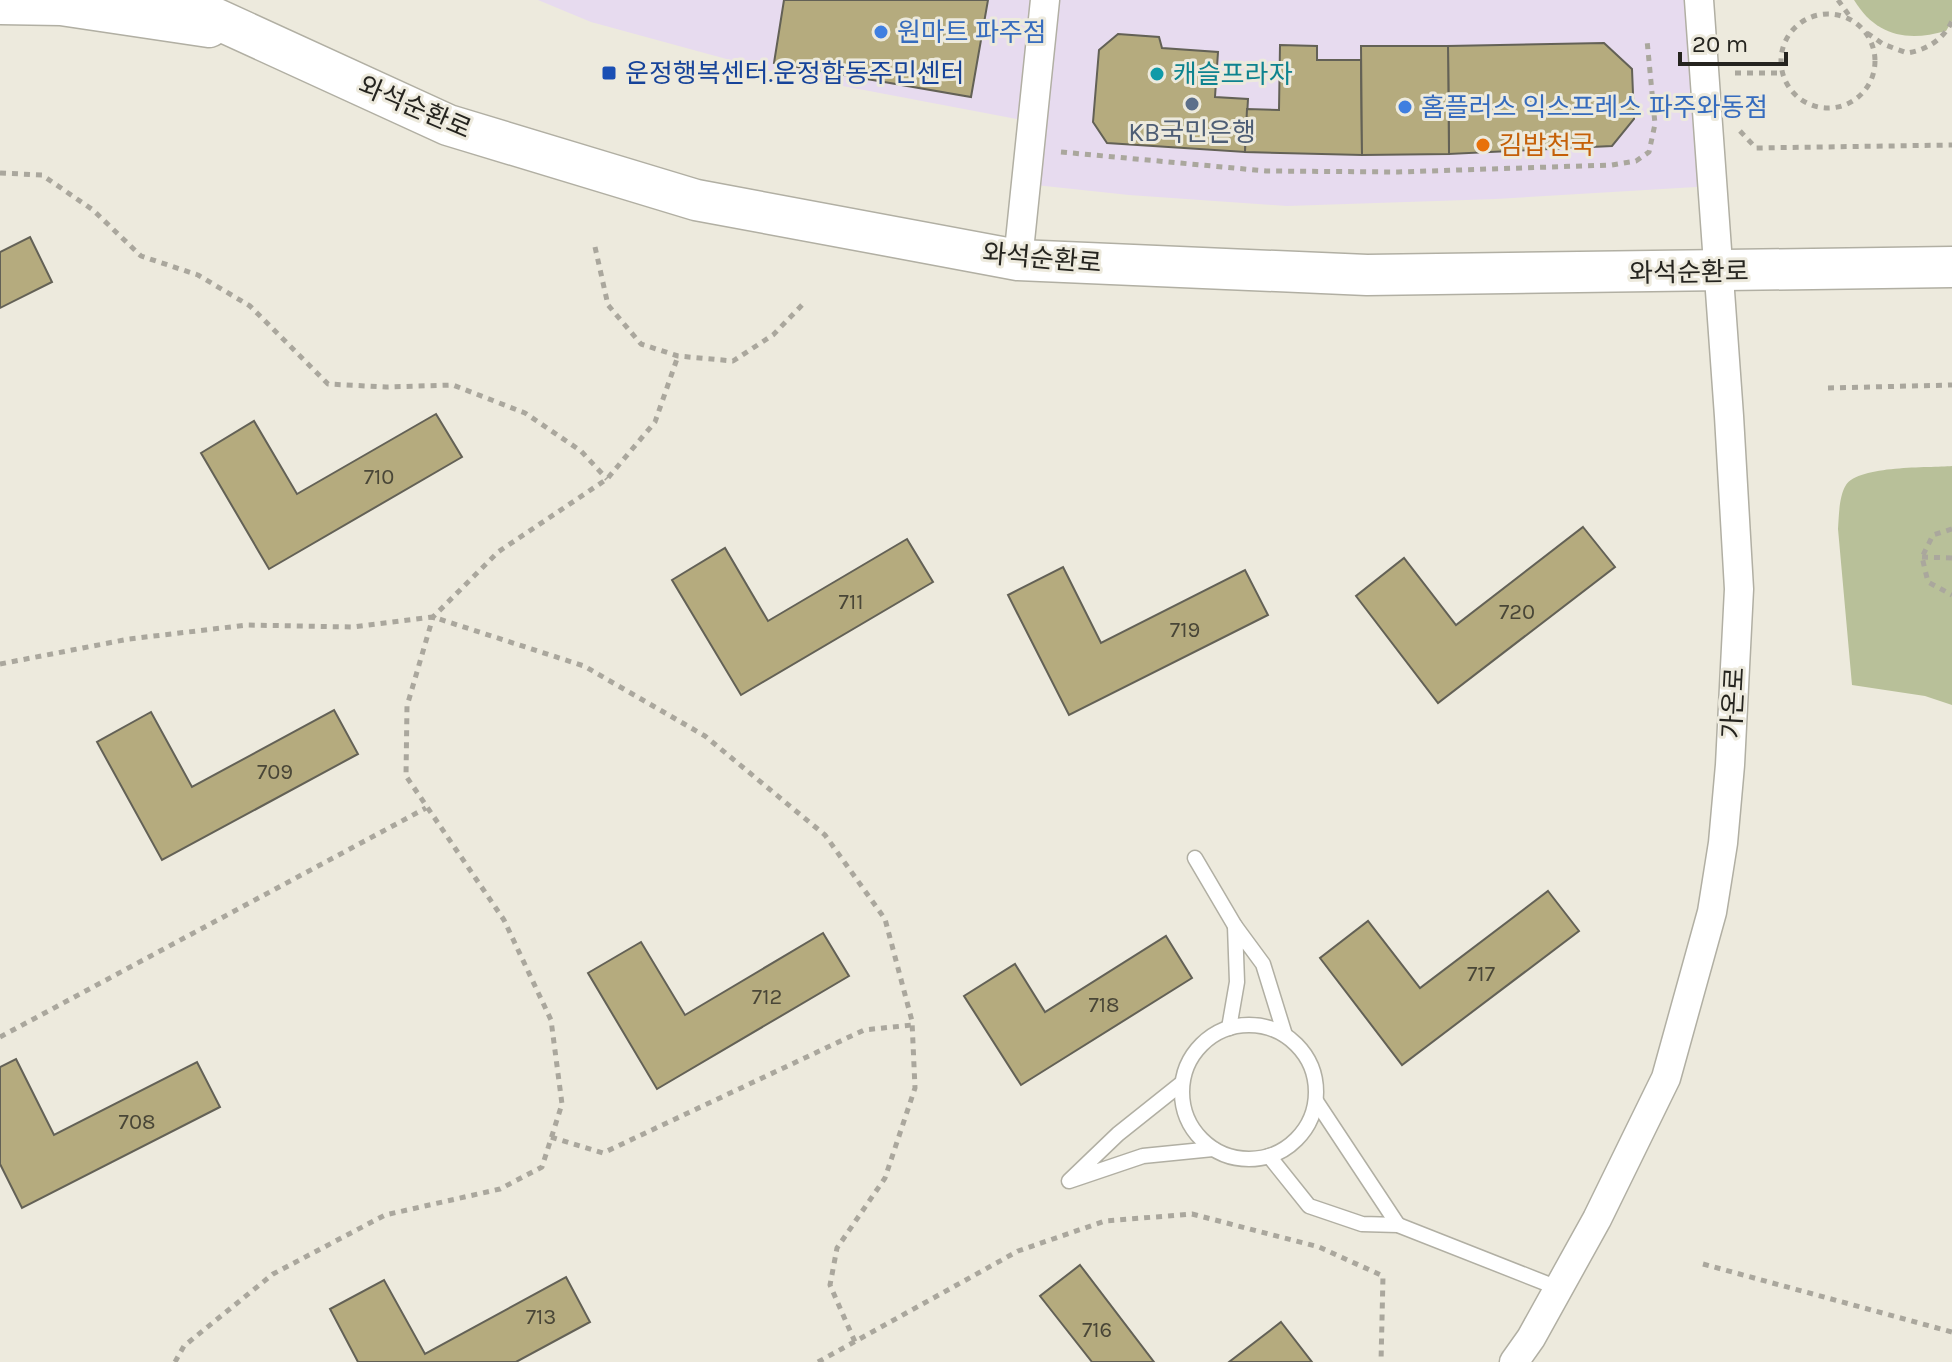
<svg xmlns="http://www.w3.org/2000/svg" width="1952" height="1362" font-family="Karla,'Noto Sans KR',sans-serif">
<rect width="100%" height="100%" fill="#edeadd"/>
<polygon fill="#e7dbef" points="538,0 1699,0 1713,186 1496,199 1287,206 1129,195 1026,184 1032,122 785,75 591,22"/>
<g fill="#b8c099">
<path d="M 1854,0 L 1952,0 L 1952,21 L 1946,31 C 1907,42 1876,36 1854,0 Z"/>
<path d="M 1952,466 L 1952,705 L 1925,696 L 1852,685 L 1838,529 C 1839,515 1839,496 1846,485 C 1859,465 1929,468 1952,466 Z"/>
</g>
<g fill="#b5ab7e" stroke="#636156" stroke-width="2">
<polygon points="784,0 988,0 971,97 774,63"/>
<polygon points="1118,34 1159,37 1162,48 1218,52 1215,97 1248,99 1245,152 1107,143 1093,122 1099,50"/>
<polygon points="1604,43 1632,69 1634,119 1612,146 1449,154 1448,46"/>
<polygon points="1280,45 1317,46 1317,60 1361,60 1362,155 1245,152 1247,109 1279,110"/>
<polygon points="1361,46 1448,46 1449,154 1362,155"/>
<polygon points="30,237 52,282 0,308 0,252"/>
<polygon points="436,414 462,457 269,569 201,453 254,421 297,494"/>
<polygon points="1583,527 1615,567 1438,703 1356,596 1404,558 1456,625"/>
<polygon points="907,539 933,582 741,695 672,580 725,548 768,621"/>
<polygon points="1063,567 1101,643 1245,570 1268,615 1069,715 1008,595"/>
<polygon points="334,710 358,754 162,860 97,742 151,712 192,787"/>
<polygon points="1548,891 1579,931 1402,1065 1320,958 1368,921 1420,988"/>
<polygon points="823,933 849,976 657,1089 588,973 641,942 685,1015"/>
<polygon points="1166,936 1192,978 1021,1085 964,996 1015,964 1045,1012"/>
<polygon points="16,1059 54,1135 197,1062 220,1107 22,1208 0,1164 0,1067"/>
<polygon points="1080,1265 1154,1362 1092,1362 1040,1296"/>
<polygon points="566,1277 590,1322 516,1362 358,1362 330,1309 384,1280 425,1354"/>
<polygon points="1281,1322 1312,1362 1229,1362"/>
</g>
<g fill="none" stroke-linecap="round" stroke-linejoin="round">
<g stroke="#b1afa3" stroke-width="17">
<g id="lane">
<polyline points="1195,858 1235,926"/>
<circle cx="1249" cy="1092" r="67"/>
<polyline points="1229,1028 1237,982 1235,926 1263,964 1285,1035"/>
<polyline points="1182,1083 1118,1134 1069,1181 1143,1156 1213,1149"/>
<polyline points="1316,1101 1398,1225"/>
<polyline points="1269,1156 1309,1206 1362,1224 1398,1225 1558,1288"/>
</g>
</g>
<g stroke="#b1afa3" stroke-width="31">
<g id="street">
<polyline points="1018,260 1045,0"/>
<polyline points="1514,1362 1531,1338 1597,1219 1666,1078 1712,912 1723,843 1730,765 1739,589 1729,416 1699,0"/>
</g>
</g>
<g stroke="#b1afa3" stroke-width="43">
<g id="secondary">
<polyline points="175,0 448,125 696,200 1018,260 1367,275 1952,267"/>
<polyline points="0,4 61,5 209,27"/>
</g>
</g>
<g stroke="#aaa79d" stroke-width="5" stroke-dasharray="6 6" stroke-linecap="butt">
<polyline points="1838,0 1851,18"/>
<circle cx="1828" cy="61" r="47"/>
<path d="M 1867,33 L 1883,44 L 1907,53 C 1927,50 1944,39 1952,21"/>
<polyline points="1735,73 1782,73"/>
<polyline points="1740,131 1756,148 1952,145"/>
<polyline points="1061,152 1266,171 1398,172 1612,165 1636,161 1649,152 1655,124 1647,40"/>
<polyline points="0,173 42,175 93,210 141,256 198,275 250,306 328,384 386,387 453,385 525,413 581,451 607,479"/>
<polyline points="595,247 608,305 641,344 678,356 733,361 773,335 803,304"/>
<polyline points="1828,388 1952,385"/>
<polyline points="1952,529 1933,535 1922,557 1928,582 1952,595"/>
<polyline points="1922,557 1952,558"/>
<polyline points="0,664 129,639 247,625 352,627 433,617 584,666 705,736 825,835 885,919 912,1021 915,1088 885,1178 837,1248 830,1285 855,1342"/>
<polyline points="0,1037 426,808"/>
<polyline points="551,1137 603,1153 864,1030 912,1025"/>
<polyline points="1703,1264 1952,1332"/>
<polyline points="175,1362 184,1346 273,1274 385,1215 500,1189 542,1167 562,1104 551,1020 504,920 406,776 407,706 433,617 498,552 607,479 655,422 678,356"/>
<polyline points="818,1362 1018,1251 1105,1221 1192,1214 1319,1247 1383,1276 1381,1362"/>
</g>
<use href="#lane" stroke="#fff" stroke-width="14"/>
<use href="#street" stroke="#fff" stroke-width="28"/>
<use href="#secondary" stroke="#fff" stroke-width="40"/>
</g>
<g fill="#3f7fe0" stroke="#edeadd" stroke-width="3">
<circle cx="881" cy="32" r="8"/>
<circle cx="1405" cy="107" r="8"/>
</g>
<rect fill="#1a4fb4" stroke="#edeadd" stroke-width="3" x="601" y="65" width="16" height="16" rx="4"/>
<circle fill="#0f9aa8" stroke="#edeadd" stroke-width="3" cx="1157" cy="74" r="8"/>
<circle fill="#5c6f8a" stroke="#edeadd" stroke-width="3" cx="1192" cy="104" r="8"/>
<circle fill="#e8710a" stroke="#edeadd" stroke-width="3" cx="1483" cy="145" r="8"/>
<g text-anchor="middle" stroke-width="6" stroke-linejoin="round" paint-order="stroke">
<g font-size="22" fill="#494637">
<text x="379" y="484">710</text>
<text x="851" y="609">711</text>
<text x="1517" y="619">720</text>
<text x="1185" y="637">719</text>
<text x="275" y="779">709</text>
<text x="1481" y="981">717</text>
<text x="767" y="1004">712</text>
<text x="1104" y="1012">718</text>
<text x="137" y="1129">708</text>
<text x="541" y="1324">713</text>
<text x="1097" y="1337">716</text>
</g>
<g font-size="26" fill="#366cbe" stroke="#edeadd" text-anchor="start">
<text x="897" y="41">원마트 파주점</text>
<text x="1421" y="116">홈플러스 익스프레스 파주와동점</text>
</g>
<g font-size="26" fill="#164399" stroke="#edeadd" text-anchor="start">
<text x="625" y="82">운정행복센터.운정합동주민센터</text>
</g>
<g font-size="26" fill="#0d838f" stroke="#edeadd" text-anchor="start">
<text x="1173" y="83">캐슬프라자</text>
</g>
<g font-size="26" fill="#25241f" stroke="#edeadd">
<text transform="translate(415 107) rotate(23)" y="9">와석순환로</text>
<text transform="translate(1042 258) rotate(5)" y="9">와석순환로</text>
<text transform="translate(1689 272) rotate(-1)" y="9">와석순환로</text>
<text transform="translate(1733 703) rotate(-87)" y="9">가온로</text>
</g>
<g font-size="26" fill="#4e5e75" stroke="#edeadd">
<text x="1192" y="141">KB국민은행</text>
</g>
<g font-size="26" fill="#c56008" stroke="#edeadd" text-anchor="start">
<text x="1499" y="154">김밥천국</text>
</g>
</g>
<path d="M1680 52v12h106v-12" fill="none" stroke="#25241f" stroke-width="4"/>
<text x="1692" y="52" font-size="24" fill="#25241f" stroke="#edeadd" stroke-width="6" paint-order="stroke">20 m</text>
</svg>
